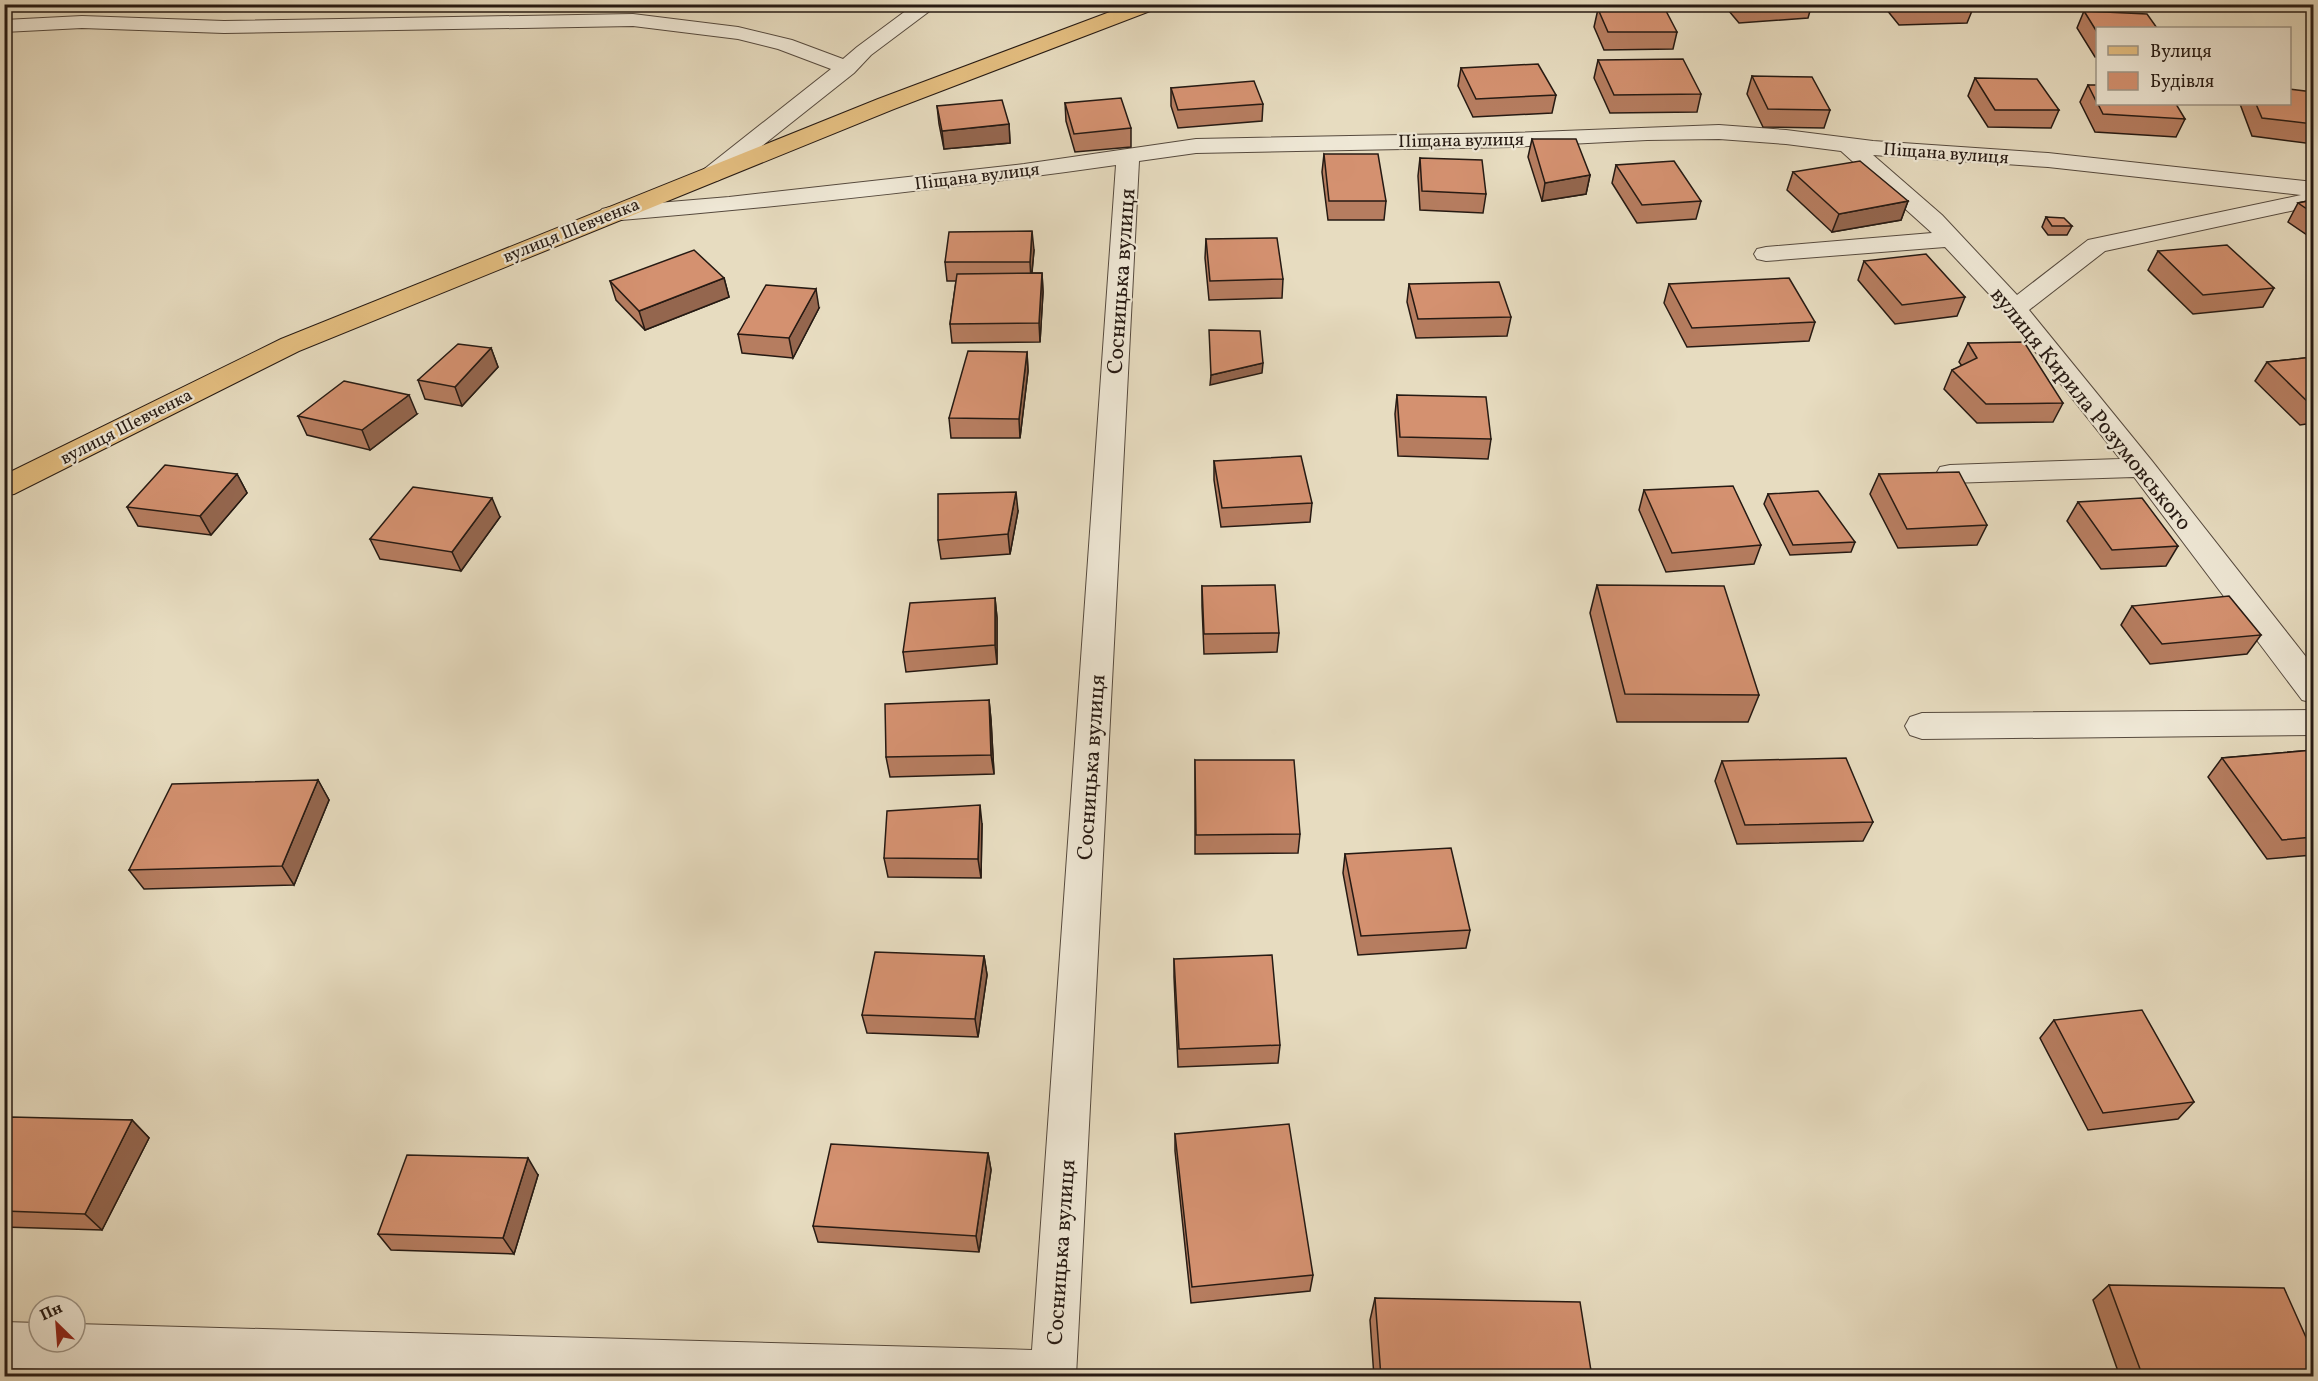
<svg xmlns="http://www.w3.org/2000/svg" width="2318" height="1381" font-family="Vollkorn,serif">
<rect width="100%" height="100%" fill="#e7dcc0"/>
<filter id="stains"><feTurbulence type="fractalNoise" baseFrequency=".00333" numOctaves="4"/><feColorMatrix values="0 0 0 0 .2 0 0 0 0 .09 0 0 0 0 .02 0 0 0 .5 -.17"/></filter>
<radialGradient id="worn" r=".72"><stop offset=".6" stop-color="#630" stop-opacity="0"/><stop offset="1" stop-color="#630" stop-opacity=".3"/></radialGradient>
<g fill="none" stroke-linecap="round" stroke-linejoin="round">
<g stroke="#564a3e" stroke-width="2">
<g id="minor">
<polygon points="915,4 939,4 871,55 854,73 719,180 711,182 703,180 699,175 703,170 831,69 778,49 738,39 633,26 224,33 82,28 4,32 4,20 82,16 224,21 633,14 738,27 792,40 843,59 857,47"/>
<path d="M 1719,125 L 1786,130 L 1873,141 L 2048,153 L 2314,182 L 2314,206 L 2105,251 L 2029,310 L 2152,461 L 2314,667 L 2314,703 L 2302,700 L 2134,477 L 1950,483 L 1940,481 L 1936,474 L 1940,467 L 1950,465 L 2120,459 L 1992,297 L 1945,247 L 1766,261 L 1757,259 L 1754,254 L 1757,249 L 1766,247 L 1932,233 L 1841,151 L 1786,144 L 1719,139 L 1647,140 L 1510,147 L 1196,153 L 1139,161 L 1076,1376 L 332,1376 L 4,1368 L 4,1322 L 39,1323 L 39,1342 L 75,1342 L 75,1324 L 1032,1350 L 1116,165 C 948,189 779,207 610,221 L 602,219 L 598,214 L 602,209 L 610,207 L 729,197 L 1024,164 L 1196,139 L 1510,133 ZM 1873,155 L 2048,167 L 2301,195 L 2088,240 L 2017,295 L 1942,215 Z"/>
<polygon points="2314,710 2314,735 1922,739 1910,735 1905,726 1910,717 1922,713"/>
</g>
</g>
<g stroke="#261a13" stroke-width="2">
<polygon id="major" points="1131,4 1161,4 1158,8 894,109 299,351 14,494 4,496 4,475 281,339 878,99"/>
</g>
<use href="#minor" fill="#efe8d6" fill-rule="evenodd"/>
<use href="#major" fill="#e4be80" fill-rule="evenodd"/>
</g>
<g fill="#b67d60" stroke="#261a13" stroke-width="1.5">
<polygon points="1723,4 1812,4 1808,18 1739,23"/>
<polygon points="1882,4 1972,4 1974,6 1967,23 1899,25"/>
<polygon points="2061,4 2112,4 2110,8 2063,7"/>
<polygon points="1598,9 1677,32 1673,49 1604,50 1594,27"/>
<polygon points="2084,11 2097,28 2097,57 2095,57 2077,28"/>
<polygon points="1598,60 1701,94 1697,112 1610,113 1594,78"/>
<polygon points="1461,68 1556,95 1552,113 1473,117 1458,86"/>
<polygon points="1752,76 1830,110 1824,128 1763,127 1747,94"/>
<polygon points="1975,78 2059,110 2051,128 1988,127 1968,96"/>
<polygon points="2088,85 2185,119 2176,137 2095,132 2080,102"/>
<polygon points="1171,88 1263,104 1262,121 1178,128 1171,106"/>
<polygon points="2313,92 2313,144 2252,136 2240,104 2289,104"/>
<polygon points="1065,103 1131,128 1131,147 1075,152 1066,121"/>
<polygon points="937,106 1009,124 1010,143 944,149 939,124"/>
<polygon points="1532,139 1590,175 1586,194 1542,201 1528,157"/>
<polygon points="1324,154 1386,201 1384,220 1328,220 1322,172"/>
<polygon points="1420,158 1486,194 1483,213 1420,210 1418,176"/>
<polygon points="1616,165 1701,201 1696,219 1637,223 1612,183"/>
<polygon points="1793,172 1908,201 1901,220 1832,232 1787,190"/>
<polygon points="2313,200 2313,239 2288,222 2298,203"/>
<polygon points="2046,217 2072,226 2067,235 2048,235 2042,227"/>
<polygon points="1206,239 1283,279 1282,298 1209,300 1205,258"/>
<polygon points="1034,250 1032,273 1042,273 1043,292 1040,342 952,343 950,324 956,281 947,281 945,262"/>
<polygon points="2158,251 2274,288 2263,307 2193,314 2148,270"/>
<polygon points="1864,261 1965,297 1957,316 1895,324 1858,280"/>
<polygon points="724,278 729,297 645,330 616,300 610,281"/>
<polygon points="1409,284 1511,317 1507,336 1416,338 1407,302"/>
<polygon points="1669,284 1815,322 1809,341 1687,347 1664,303"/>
<polygon points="819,308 793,358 742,353 738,334"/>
<polygon points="1968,343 2063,403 2053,422 1977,423 1944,389 1952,370 1962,366 1959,362"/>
<polygon points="491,348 498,367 462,406 425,399 418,380"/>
<polygon points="1027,352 1028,371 1020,438 951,438 949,418"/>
<polygon points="2313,357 2313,423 2300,425 2255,381 2267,362"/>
<polygon points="1397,395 1491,439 1488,459 1398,456 1395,414"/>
<polygon points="417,414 370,450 307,435 298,416"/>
<polygon points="1214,461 1312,503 1310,522 1221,527 1214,480"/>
<polygon points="237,474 247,493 211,535 138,526 127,507"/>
<polygon points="1879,474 1987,525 1977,545 1898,548 1870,494"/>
<polygon points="1644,490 1761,545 1754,564 1666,572 1639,510"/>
<polygon points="1768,494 1855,542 1851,552 1790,555 1764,504"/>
<polygon points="2078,502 2178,546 2166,566 2101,569 2067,521"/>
<polygon points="1018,511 1010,554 941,559 938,540"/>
<polygon points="500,517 461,571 380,559 370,539"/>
<polygon points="1597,585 1759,695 1748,722 1617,722 1590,613"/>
<polygon points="1202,586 1279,633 1277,652 1204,654 1202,606"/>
<polygon points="995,598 997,618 997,664 906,672 903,652"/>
<polygon points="2132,606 2261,635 2247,654 2150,664 2121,625"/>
<polygon points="989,700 991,720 994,774 890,777 886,757"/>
<polygon points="2313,750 2313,855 2267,859 2208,777 2222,758"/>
<polygon points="1195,760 1300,834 1298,853 1195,854"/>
<polygon points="1722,761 1873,822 1863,841 1737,844 1715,781"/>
<polygon points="318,780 329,800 294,885 144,889 129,870"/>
<polygon points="982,824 981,878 888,877 884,858"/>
<polygon points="1345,854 1470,930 1466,948 1358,955 1343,873"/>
<polygon points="984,956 987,975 978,1037 867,1033 862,1015"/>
<polygon points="1174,959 1280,1045 1278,1063 1178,1067 1174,977"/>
<polygon points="2054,1020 2194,1102 2178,1119 2088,1130 2040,1038"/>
<polygon points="132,1120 149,1138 102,1230 4,1227 4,1129"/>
<polygon points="1175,1134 1313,1275 1310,1291 1191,1303 1175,1151"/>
<polygon points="988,1153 991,1170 979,1252 818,1242 813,1226"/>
<polygon points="538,1175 514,1254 391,1250 378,1234"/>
<polygon points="2109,1285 2313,1377 2120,1377 2093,1300"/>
<polygon points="1375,1298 1592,1377 1374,1377 1370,1320"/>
</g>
<g fill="#94664e" stroke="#261a13" stroke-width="1.5">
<polygon points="1009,124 1010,143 944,149 942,131"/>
<polygon points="1590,175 1586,194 1542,201 1545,183"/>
<polygon points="1908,201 1901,220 1832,232 1839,214"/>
<polygon points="1032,231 1034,250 1031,281 1030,262"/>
<polygon points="1042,273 1043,292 1040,342 1039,323"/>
<polygon points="724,278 729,297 645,330 639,311"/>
<polygon points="816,289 819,308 793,358 789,338"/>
<polygon points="491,348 498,367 462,406 455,387"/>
<polygon points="1027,352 1028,371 1020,438 1019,419"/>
<polygon points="1263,363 1262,373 1210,385 1211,375"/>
<polygon points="409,395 417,414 370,450 362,430"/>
<polygon points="237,474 247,493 211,535 200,516"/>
<polygon points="1016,492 1018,511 1010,554 1008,534"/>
<polygon points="492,498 500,517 461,571 452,552"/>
<polygon points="995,598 997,618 997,664 995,645"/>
<polygon points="989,700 991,720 994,774 991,755"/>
<polygon points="318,780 329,800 294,885 282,866"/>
<polygon points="980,805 982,824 981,878 978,859"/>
<polygon points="984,956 987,975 978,1037 975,1019"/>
<polygon points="132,1120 149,1138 102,1230 85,1214"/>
<polygon points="988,1153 991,1170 979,1252 976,1236"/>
<polygon points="528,1158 538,1175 514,1254 503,1238"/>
</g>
<g fill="#d49170" stroke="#261a13" stroke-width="1.5">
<polygon points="1902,4 1972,4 1974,6 1905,8"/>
<polygon points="1598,9 1665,9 1677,32 1608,32"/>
<polygon points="2084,11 2147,14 2157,28 2097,28 2097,32"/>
<polygon points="1683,59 1701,94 1614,95 1598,60"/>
<polygon points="1538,64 1556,95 1476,99 1461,68"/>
<polygon points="1752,76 1812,77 1830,110 1768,109"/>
<polygon points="1975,78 2037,79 2059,110 1995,110"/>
<polygon points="1254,81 1263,104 1178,110 1171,88"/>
<polygon points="2088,85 2097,85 2097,103"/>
<polygon points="2289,89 2313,92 2313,124 2262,118 2256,104 2289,104"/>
<polygon points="1121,98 1131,128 1074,134 1065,103"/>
<polygon points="1002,100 1009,124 942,131 937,106"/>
<polygon points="2098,104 2176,104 2185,119 2103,114"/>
<polygon points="1532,139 1576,139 1590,175 1545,183"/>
<polygon points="1324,154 1378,154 1386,201 1329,201"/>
<polygon points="1420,158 1482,160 1486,194 1422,191"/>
<polygon points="1674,161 1701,201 1642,205 1616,165"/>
<polygon points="1860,161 1908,201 1839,214 1793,172"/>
<polygon points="2313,200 2313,213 2298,203"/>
<polygon points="2046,217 2064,218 2072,226 2052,226"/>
<polygon points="1032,231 1030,262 945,262 949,232"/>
<polygon points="1277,238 1283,279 1210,281 1206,239"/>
<polygon points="2227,245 2274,288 2203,295 2158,251"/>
<polygon points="694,250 724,278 639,311 610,281"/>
<polygon points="1926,254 1965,297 1902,305 1864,261"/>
<polygon points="1042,273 1039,323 950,324 957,274"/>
<polygon points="1789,278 1815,322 1692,328 1669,284"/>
<polygon points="1499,282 1511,317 1418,319 1409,284"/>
<polygon points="766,285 816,289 789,338 738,334"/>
<polygon points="1209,330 1260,331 1263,363 1211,375"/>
<polygon points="2024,342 2063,403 1986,404 1952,370 1977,358 1968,343"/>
<polygon points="458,344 491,348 455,387 418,380"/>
<polygon points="968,351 1027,352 1019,419 949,418"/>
<polygon points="2313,357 2313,405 2312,406 2267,362"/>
<polygon points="344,381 409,395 362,430 298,416"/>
<polygon points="1397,395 1486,397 1491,439 1400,437"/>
<polygon points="1301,456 1312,503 1222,508 1214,461"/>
<polygon points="165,465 237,474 200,516 127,507"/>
<polygon points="1959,472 1987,525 1907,529 1879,474"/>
<polygon points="1733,486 1761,545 1672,553 1644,490"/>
<polygon points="413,487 492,498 452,552 370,539"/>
<polygon points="1818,491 1855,542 1793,545 1768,494"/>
<polygon points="1016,492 1008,534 938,540 938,494"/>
<polygon points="2142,498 2178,546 2112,550 2078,502"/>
<polygon points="1275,585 1279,633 1204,634 1202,586"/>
<polygon points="1597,585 1724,586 1759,695 1625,694"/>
<polygon points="2229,596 2261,635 2162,644 2132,606"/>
<polygon points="995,598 995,645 903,652 910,603"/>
<polygon points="989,700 991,755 886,757 885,704"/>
<polygon points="2313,750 2313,837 2282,840 2222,758"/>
<polygon points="1846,758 1873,822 1745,825 1722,761"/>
<polygon points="1195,760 1294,760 1300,834 1196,835"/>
<polygon points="318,780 282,866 129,870 172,784"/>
<polygon points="980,805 978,859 884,858 887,811"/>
<polygon points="1451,848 1470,930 1361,936 1345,854"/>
<polygon points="875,952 984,956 975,1019 862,1015"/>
<polygon points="1272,955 1280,1045 1179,1049 1174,959"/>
<polygon points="2142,1010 2194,1102 2103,1113 2054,1020"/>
<polygon points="11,1117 132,1120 85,1214 4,1211 4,1129"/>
<polygon points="1289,1124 1313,1275 1192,1287 1175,1134"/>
<polygon points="831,1144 988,1153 976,1236 813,1226"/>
<polygon points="407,1155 528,1158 503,1238 378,1234"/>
<polygon points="2109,1285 2284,1288 2313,1353 2313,1377 2143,1377"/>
<polygon points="1375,1298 1580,1302 1592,1377 1381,1377"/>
</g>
<g text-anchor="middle" stroke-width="4.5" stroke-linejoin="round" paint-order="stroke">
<g font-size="18" fill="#261a13" stroke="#efe8d6">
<text transform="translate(1461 140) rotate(-1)" y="6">Піщана вулиця</text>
<text transform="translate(1946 153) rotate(4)" y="6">Піщана вулиця</text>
<text transform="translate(977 176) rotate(-7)" y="6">Піщана вулиця</text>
<text transform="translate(571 230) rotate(-22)" y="6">вулиця Шевченка</text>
<text transform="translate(126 426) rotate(-27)" y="6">вулиця Шевченка</text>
</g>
<g font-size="22" fill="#261a13" stroke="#efe8d6">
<text transform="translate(1120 281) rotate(-86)" y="8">Сосницька вулиця</text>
<text transform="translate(2092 408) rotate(51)" y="8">вулиця Кирила Розумовського</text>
<text transform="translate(1090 767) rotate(-86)" y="8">Сосницька вулиця</text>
<text transform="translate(1060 1252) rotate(-86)" y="8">Сосницька вулиця</text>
</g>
</g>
<rect width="2318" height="1381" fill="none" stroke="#e7dcc0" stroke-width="24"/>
<rect x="6" y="6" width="2306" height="1369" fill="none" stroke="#261a13" stroke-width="3"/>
<rect x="12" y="12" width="2294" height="1357" fill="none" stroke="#261a13" stroke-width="1.5"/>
<rect x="2096" y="27" width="195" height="78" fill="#efe8d6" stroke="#9f9688" stroke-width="1.5"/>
<rect x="2108" y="46" width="30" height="9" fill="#e4be80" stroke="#9f9688" stroke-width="1.5"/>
<text x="2150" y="57" font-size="18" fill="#261a13">Вулиця</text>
<rect x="2108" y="72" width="30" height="18" fill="#d49170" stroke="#9f9688" stroke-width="1.5"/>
<text x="2150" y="87" font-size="18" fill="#261a13">Будівля</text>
<g transform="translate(57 1324) rotate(335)"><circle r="28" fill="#efe8d6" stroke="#9f9688" stroke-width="1.5"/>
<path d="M0-4.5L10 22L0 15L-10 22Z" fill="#8f2418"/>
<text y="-9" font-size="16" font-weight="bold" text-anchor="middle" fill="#261a13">Пн</text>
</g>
<rect width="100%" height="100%" filter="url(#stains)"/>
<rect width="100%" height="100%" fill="url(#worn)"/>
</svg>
